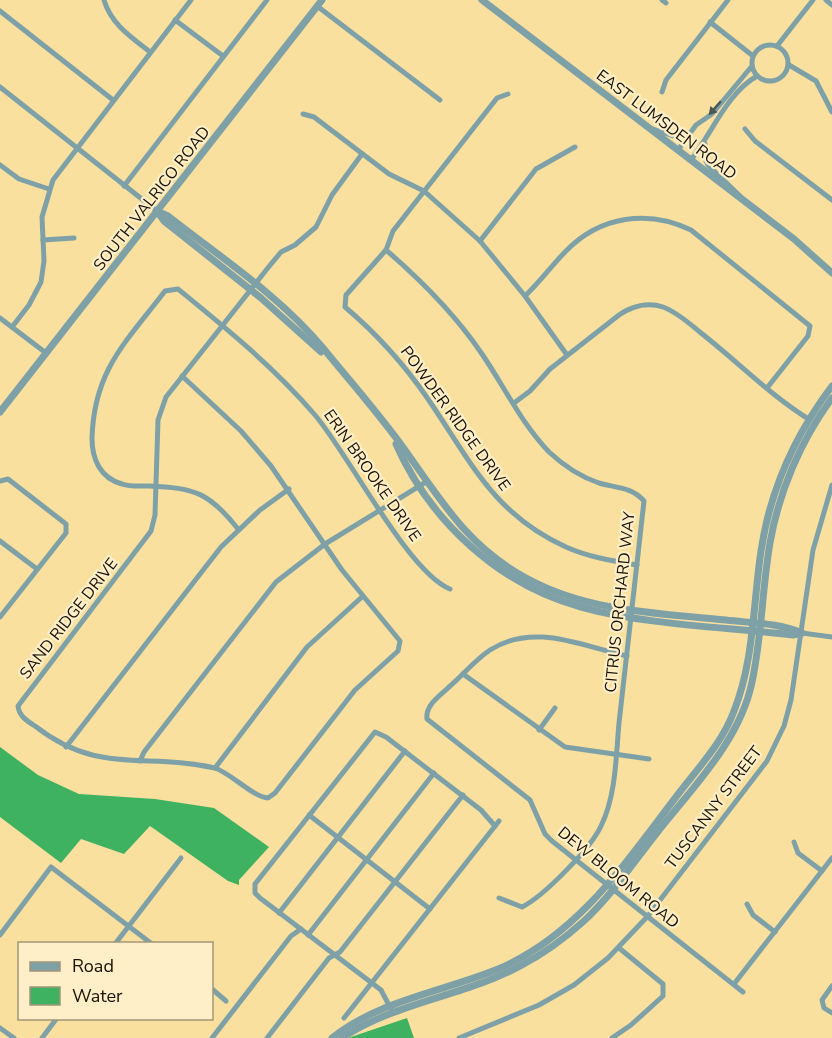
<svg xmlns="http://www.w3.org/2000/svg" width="832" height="1038" font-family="'Nunito Sans',sans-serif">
<rect width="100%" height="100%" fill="#f9e09e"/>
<g fill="#3fb261">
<polygon points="0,747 38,775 79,794 155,799 214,808 269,847 239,880 239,885 228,881 150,826 124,854 81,839 61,863 0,817"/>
<polygon points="407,1018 414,1038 348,1038"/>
</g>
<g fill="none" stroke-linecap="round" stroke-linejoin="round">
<g stroke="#7ea1a8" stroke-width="5">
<path d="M 104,0 C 111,24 131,37 150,52"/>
<polyline points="662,0 666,3"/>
<polyline points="826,0 832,5"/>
<polyline points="317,6 440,100"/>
<polyline points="0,11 113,100"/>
<polyline points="175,20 223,56"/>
<polyline points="710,22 753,56"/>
<circle cx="770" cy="63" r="18"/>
<polyline points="777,46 813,0"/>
<polyline points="789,65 816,81 832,112"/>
<polyline points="0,87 157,211"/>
<polyline points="662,92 666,80 728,0"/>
<path d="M 508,94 L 497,98 L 393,231 L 386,250 L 346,295 L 345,307 C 377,334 404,364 428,399 C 470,460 493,514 566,547 C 588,557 613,561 637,565"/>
<polyline points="303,114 314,117 389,174 424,191 480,241 525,296 567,355"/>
<polyline points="653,129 676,137 689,134"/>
<polyline points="745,129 755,141 832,200"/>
<polyline points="705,144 705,159 708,165 741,197"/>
<polyline points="678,150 696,125 712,114 752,66"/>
<path d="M 691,160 C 712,133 727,93 757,76"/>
<polyline points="0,165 19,179 49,189"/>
<polyline points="124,186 267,0"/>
<polyline points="43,240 74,238"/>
<polyline points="480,241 536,169 575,147"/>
<path d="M 386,250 C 422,281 455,314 482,354 C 504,386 521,423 549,452 C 563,465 581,477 599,483 C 616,488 632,487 644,501 C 636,575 628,649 619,723 C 616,756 616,796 601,826 C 591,848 544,896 522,907 L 499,898"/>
<path d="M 525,296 C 540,282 552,265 566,251 C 600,216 648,209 691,230 L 810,326 L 808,336 L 767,388"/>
<polyline points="0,318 46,353"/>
<polyline points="12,327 29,305 41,282 44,261 42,217 53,180 191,0"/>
<path d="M 182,376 L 241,431 L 271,466 L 342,570 L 400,641 L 398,651 L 355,690 L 275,793 L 268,798 C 253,797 232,774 215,768 C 145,752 99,776 35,726 C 27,721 19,716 18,706 L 151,531 L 155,515 L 158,420 L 166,397 L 267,269 L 281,252 L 295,245 L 316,227 L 332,195 L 362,154"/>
<path d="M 514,403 L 530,391 L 550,369 L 619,315 C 632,306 648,302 663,307 C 677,312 690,324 701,333 C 738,362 771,396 810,420"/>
<polyline points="0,481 8,479 66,524 66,533 0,617"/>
<path d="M 238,529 C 209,492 194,488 149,486 C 140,486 130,487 122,484 C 100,478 92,459 92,438 C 94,370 126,342 165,291 L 178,289 C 227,329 274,367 315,415 C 349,455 408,572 450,589"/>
<polyline points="0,541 37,569"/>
<polyline points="802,633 832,637"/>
<path d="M 627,656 C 581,646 534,622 490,650 C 475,660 463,675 449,687 C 440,696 425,705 427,719 L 530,800 L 545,834 L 552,841 L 743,992"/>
<polyline points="463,674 565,747 649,759"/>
<polyline points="539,730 555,708"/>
<polyline points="66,747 221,547 260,510 289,489"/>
<polyline points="140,761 144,752 276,582 325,544 426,482"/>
<polyline points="215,768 307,647 363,596"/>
<polyline points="309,815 430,909"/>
<polyline points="794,842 798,853 822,871"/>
<polyline points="747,904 753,915 775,932"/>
<polyline points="279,913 405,751"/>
<polyline points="0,935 51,867 152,944"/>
<polyline points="308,935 434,773"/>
<polyline points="115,944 181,858"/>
<polyline points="734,984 832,858"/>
<polyline points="832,986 822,1000 824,1008 832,1013"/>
<polyline points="212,989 226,1001"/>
<polyline points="391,1009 381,990 260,898 255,893 255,884 375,732 386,737 481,810 495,826"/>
<polyline points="344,1018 499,821"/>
<polyline points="0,1028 14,1038"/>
<polyline points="42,1038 57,1018"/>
<polyline points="212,1038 291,936 301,929"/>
<polyline points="267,1038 329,958 340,952 463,795"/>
<polyline points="459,1038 539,1005 574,985 608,958 647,917 767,761 784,726 791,700 813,550 832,485"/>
<polyline points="612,1038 631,1025 663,996 663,984 619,948"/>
</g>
<g stroke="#7ea1a8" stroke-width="7">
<polyline points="482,0 794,239 832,273"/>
<path d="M 157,211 L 168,216 C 220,257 280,296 323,348 C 350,381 380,415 405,450 C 442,502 469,548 528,579 C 589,612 659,613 726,620 C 750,623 780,623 802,633"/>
<polyline points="157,211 164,221 261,298 321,352"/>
<polyline points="0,412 322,0"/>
<path d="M 396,444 C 430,521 499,585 581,607 C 646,625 725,627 793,635 L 802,633"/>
<path d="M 332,1038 C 381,999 447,991 503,967 C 580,932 626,862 676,797 C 696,770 722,744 734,711 C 754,661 753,604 761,551 C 770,490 795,435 832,386"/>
<path d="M 342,1038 C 396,1002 465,996 522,965 C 545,953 565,938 584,921 C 612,895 633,863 656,834 C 692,788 740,741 752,682 C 762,636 762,589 770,543 C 779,491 801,440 832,398"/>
</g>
</g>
<defs><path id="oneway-solid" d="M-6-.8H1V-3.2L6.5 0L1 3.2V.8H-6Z" transform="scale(1.5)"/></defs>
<use fill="#4c5854" href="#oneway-solid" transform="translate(715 108) rotate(131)"/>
<g text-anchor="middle" stroke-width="4.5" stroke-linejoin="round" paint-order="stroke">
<g font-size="16" fill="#191000" stroke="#feefc8">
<text transform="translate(667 124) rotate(37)" y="6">EAST LUMSDEN ROAD</text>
<text transform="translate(151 198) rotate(-52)" y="6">SOUTH VALRICO ROAD</text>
<text transform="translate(456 418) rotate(54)" y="6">POWDER RIDGE DRIVE</text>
<text transform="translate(373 475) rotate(55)" y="6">ERIN BROOKE DRIVE</text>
<text transform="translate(619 602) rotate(-84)" y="6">CITRUS ORCHARD WAY</text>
<text transform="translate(68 618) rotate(-52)" y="6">SAND RIDGE DRIVE</text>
<text transform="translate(713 807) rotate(-53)" y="6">TUSCANNY STREET</text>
<text transform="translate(619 877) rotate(39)" y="6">DEW BLOOM ROAD</text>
</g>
</g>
<rect x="18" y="942" width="195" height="78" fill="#feefc8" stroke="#a29678" stroke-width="1.5"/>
<rect x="30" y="962" width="30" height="9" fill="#7ea1a8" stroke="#a29678" stroke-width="1.5"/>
<text x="72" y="972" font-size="18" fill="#191000">Road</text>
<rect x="30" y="987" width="30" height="18" fill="#3fb261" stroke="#a29678" stroke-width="1.5"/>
<text x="72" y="1002" font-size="18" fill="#191000">Water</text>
</svg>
